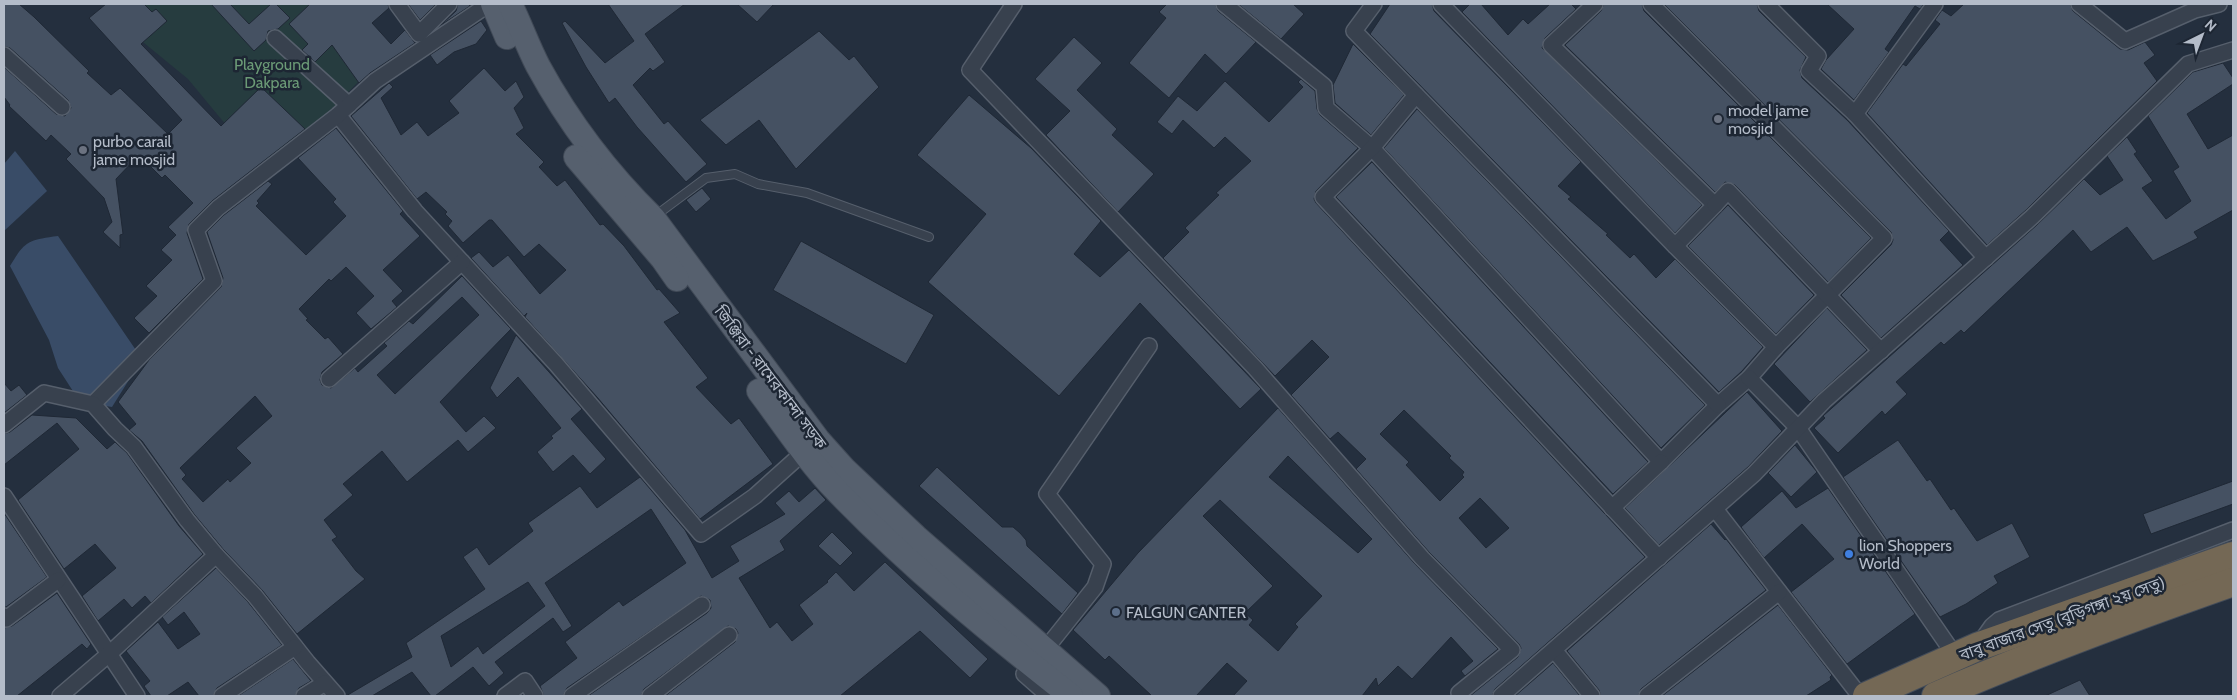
<svg xmlns="http://www.w3.org/2000/svg" width="2237" height="700" font-family="Cabin,'Noto Sans Bengali',sans-serif">
<rect width="100%" height="100%" fill="#242f3e"/>
<polygon fill="#263c3f" points="126,4 309,4 341,25 359,81 276,166 236,137 188,79 138,38"/>
<g fill="#394c67">
<polygon points="15,151 47,191 4,231 4,164"/>
<path d="M 58,236 L 142,359 L 112,407 L 80,402 L 58,368 L 49,340 L 10,266 C 25,241 28,240 58,236 Z"/>
</g>
<g fill="#455162" stroke="#1f2835" fill-rule="evenodd">
<polygon points="4,4 19,4 34,17 89,71 87,73 111,95 120,88 168,134 182,120 89,18 106,4 144,4 152,12 156,9 167,21 141,44 221,126 261,87 305,129 212,201 189,224 187,233 203,279 149,333 134,318 157,296 146,286 172,260 161,250 176,235 168,227 193,203 165,175 162,178 139,155 116,179 123,234 120,235 120,248 103,232 112,222 104,198 66,159 71,154 51,135 46,141 9,106 10,105 4,97 4,67 56,114 65,116 71,108 68,100 10,48 4,46"/>
<polygon points="211,4 230,4 249,24 271,4 276,4 290,18 278,29 268,31 266,40 254,51"/>
<polygon points="310,4 388,4 389,8 372,23 391,44 405,30 415,43 370,73 359,83 332,45 315,62 302,50 308,44 289,24"/>
<polygon points="408,4 436,4 420,20"/>
<polygon points="458,4 468,4 470,6 441,25 456,11"/>
<polygon points="608,4 685,4 645,34 665,62 653,71 650,68 633,85 664,124 668,121 707,164 686,182 637,127 615,98 609,103 586,67 562,23 565,21 605,63 634,41"/>
<polygon points="737,4 774,4 757,22"/>
<polygon points="1167,4 1215,4 1218,11 1256,42 1226,74 1205,54 1169,98 1129,63 1166,18 1159,12"/>
<polygon points="1238,4 1293,4 1304,14 1281,39"/>
<polygon points="1390,4 1432,4 1434,11 1581,162 1558,186 1571,197 1568,199 1608,234 1606,235 1630,258 1634,254 1656,278 1675,259 1763,347 1742,371 1719,392 1370,34"/>
<polygon points="1470,4 1481,4 1508,35 1523,19 1528,24 1550,4 1571,4 1576,9 1545,38 1542,48 1702,205 1675,233 1462,12"/>
<polygon points="1604,4 1642,4 1644,11 1871,238 1828,282 1735,185 1725,182 1715,192 1565,45 1601,11"/>
<polygon points="1664,4 1757,4 1759,11 1806,57 1800,70 1802,78 1848,121 1949,231 1940,240 1963,265 1881,338 1841,295 1891,245 1893,240 1891,232"/>
<polygon points="1827,4 1924,4 1920,9 1915,6 1885,49 1889,52 1854,100 1821,69 1826,60 1854,29"/>
<polygon points="1964,4 2070,4 2073,11 2120,49 2128,50 2145,42 2155,55 2144,63 2157,81 2026,210 1987,245 1867,113 1903,64 1906,66 1940,24 1935,20 1942,10 1951,16"/>
<polygon points="481,21 487,30 476,44 454,52 437,65 430,55"/>
<polygon points="819,31 849,60 854,56 879,87 796,169 759,120 726,145 700,120"/>
<polygon points="1074,37 1102,63 1077,90 1117,129 1112,135 1154,174 1118,212 1046,135 1070,111 1035,79"/>
<polygon points="1353,44 1404,95 1371,135 1335,103 1333,85"/>
<polygon points="2223,63 2233,78 2233,84 2187,114 2208,149 2233,135 2233,210 2194,232 2198,238 2153,261 2127,227 2091,252 2073,230 1964,333 1961,330 1944,345 1941,342 1896,382 1907,394 1885,415 1882,411 1838,453 1814,428 1825,418 1823,416 2038,224 2084,179 2100,195 2123,180 2107,156 2127,137 2137,152 2134,154 2153,181 2142,188 2166,219 2191,201 2173,171 2179,167 2148,116 2193,72"/>
<polygon points="484,68 505,91 516,81 524,97 514,108 524,128 516,134 544,162 539,167 557,186 565,180 600,225 603,224 624,246 657,290 659,289 680,313 664,322 708,378 696,387 731,424 739,418 773,464 700,519 597,397 525,317 527,313 524,316 471,258 479,252 493,267 508,255 540,294 566,270 539,244 524,257 492,220 489,220 463,243 448,226 452,221 445,214 447,212 426,192 417,199 351,116 389,83 393,87 381,98 401,135 417,122 428,136 459,113 449,101"/>
<path d="M 1301,79 L 1315,91 L 1317,109 L 1320,115 L 1358,148 L 1316,191 L 1314,199 L 1316,203 L 1645,557 L 1495,689 L 1492,696 L 1470,696 L 1518,657 L 1521,648 L 1519,644 L 1429,552 L 1356,469 L 1366,459 L 1338,432 L 1330,439 L 1291,395 L 1329,357 L 1312,340 L 1275,376 L 1163,258 L 1189,232 L 1185,228 L 1219,195 L 1216,193 L 1251,161 L 1225,137 L 1214,148 L 1183,120 L 1172,134 L 1157,122 L 1178,96 L 1197,111 L 1225,81 L 1269,122 L 1303,87 L 1298,82 ZM 1404,410 L 1451,456 L 1449,458 L 1464,472 L 1462,475 L 1464,477 L 1440,501 L 1406,465 L 1409,462 L 1380,434 ZM 1480,498 L 1509,528 L 1486,548 L 1459,518 Z"/>
<polygon points="969,95 1031,148 1101,221 1074,254 1100,277 1129,250 1261,389 1240,409 1140,303 1059,396 928,282 986,214 917,155"/>
<polygon points="1417,109 1705,405 1661,448 1384,148"/>
<path d="M 336,128 L 403,211 L 400,214 L 420,236 L 383,270 L 403,291 L 392,301 L 397,307 L 371,329 L 356,313 L 374,296 L 346,267 L 331,281 L 329,279 L 299,309 L 308,319 L 306,320 L 325,339 L 328,337 L 343,354 L 322,372 L 320,380 L 322,385 L 331,388 L 355,368 L 358,372 L 387,346 L 384,343 L 409,321 L 413,324 L 462,276 L 511,329 L 440,402 L 466,432 L 484,416 L 496,428 L 468,452 L 458,440 L 407,482 L 382,451 L 343,484 L 353,495 L 324,520 L 337,537 L 332,540 L 356,571 L 365,579 L 297,634 L 262,590 L 223,549 L 194,514 L 142,441 L 129,430 L 136,424 L 118,402 L 149,360 L 221,287 L 223,278 L 207,232 L 224,215 L 268,181 L 272,184 L 257,201 L 259,203 L 256,206 L 306,255 L 346,216 L 333,202 L 336,199 L 298,158 ZM 462,297 L 479,315 L 395,394 L 377,375 ZM 255,396 L 272,416 L 236,448 L 251,463 L 230,482 L 228,479 L 203,502 L 182,479 L 186,475 L 180,468 Z"/>
<polygon points="1372,162 1648,462 1613,494 1336,197"/>
<polygon points="702,188 711,199 696,212 686,200"/>
<polygon points="1728,205 1814,295 1776,334 1688,246"/>
<polygon points="801,241 934,315 906,364 773,290"/>
<polygon points="1827,308 1867,350 1810,402 1774,364"/>
<polygon points="516,335 582,409 571,419 606,459 590,474 573,455 553,472 537,452 553,438 551,436 561,428 518,377 497,398 490,388"/>
<polygon points="4,383 11,391 19,385 27,395 4,413"/>
<polygon points="1747,392 1782,431 1748,467 1659,545 1625,508"/>
<path d="M 1278,408 L 1415,564 L 1498,649 L 1465,676 L 1461,671 L 1473,661 L 1451,637 L 1412,679 L 1398,666 L 1378,686 L 1376,678 L 1362,696 L 1233,696 L 1247,681 L 1227,663 L 1196,696 L 1152,696 L 1109,656 L 1105,660 L 1073,630 L 1138,553 ZM 1288,456 L 1372,539 L 1358,553 L 1269,477 ZM 1220,500 L 1322,596 L 1295,624 L 1298,627 L 1278,651 L 1249,625 L 1253,620 L 1245,613 L 1273,586 L 1203,516 Z"/>
<polygon points="32,415 76,418 107,449 115,442 127,453 179,526 203,554 151,603 145,596 132,608 124,599 98,621 82,596 116,568 95,544 64,569 18,500 79,449 57,423 4,465 4,434 10,432"/>
<polygon points="1898,440 1927,481 1930,479 1951,510 1954,508 1977,541 2012,523 2030,557 1994,576 1998,583 1966,604 1940,617 1843,477"/>
<polygon points="1795,445 1817,472 1791,497 1768,473"/>
<polygon points="937,467 1002,527 1013,527 1020,533 1026,540 1027,546 1078,593 1062,614 919,486"/>
<path d="M 640,477 L 685,530 L 712,578 L 739,561 L 730,546 L 785,514 L 775,503 L 789,491 L 799,502 L 815,488 L 826,500 L 780,541 L 785,550 L 739,578 L 770,628 L 777,622 L 792,641 L 813,624 L 799,605 L 828,582 L 827,581 L 836,572 L 854,591 L 885,562 L 988,659 L 970,678 L 920,631 L 840,696 L 665,696 L 735,642 L 738,633 L 736,629 L 728,626 L 644,689 L 641,696 L 588,696 L 707,613 L 711,608 L 710,600 L 701,596 L 567,688 L 563,696 L 544,696 L 540,686 L 577,658 L 565,642 L 619,601 L 623,606 L 686,563 L 651,509 L 545,583 L 572,626 L 563,632 L 553,618 L 495,662 L 504,673 L 489,686 L 473,667 L 435,696 L 431,696 L 412,672 L 372,696 L 346,696 L 412,657 L 406,643 L 485,589 L 463,557 L 477,547 L 489,565 L 533,531 L 528,523 L 580,486 L 597,508 ZM 528,582 L 545,606 L 483,654 L 478,646 L 451,667 L 441,636 Z"/>
<polygon points="2233,481 2233,504 2151,534 2143,514"/>
<polygon points="1828,488 1915,614 1847,664 1791,592 1834,559 1802,524 1764,558 1741,527 1782,491 1796,508"/>
<polygon points="4,513 47,577 6,607 4,607"/>
<polygon points="1711,524 1725,540 1726,539 1766,590 1641,689 1638,696 1601,696 1599,690 1567,651"/>
<polygon points="832,532 853,553 840,566 818,546"/>
<polygon points="216,568 248,602 282,645 217,688 213,696 199,696 188,682 167,696 151,696 144,686 150,681 126,651 158,622 178,649 200,634 184,612 168,625 162,617"/>
<polygon points="57,593 91,644 87,649 82,644 17,696 4,696 4,628 12,626"/>
<polygon points="1778,605 1832,675 1830,677 1831,680 1806,696 1662,696"/>
<polygon points="293,659 311,681 299,688 295,696 238,696"/>
<polygon points="1553,663 1580,696 1515,696"/>
<polygon points="2080,680 2090,696 2045,696"/>
</g>
<g fill="none" stroke-linecap="round" stroke-linejoin="round">
<g stroke="#565f6c" stroke-width="10">
<polyline id="lane" points="655,216 706,178 735,174 758,184 807,193 929,237"/>
</g>
<g stroke="#565f6c" stroke-width="18">
<g id="street">
<polyline points="397,4 419,34 449,4"/>
<polyline points="1014,4 970,70 1255,368 1422,558 1512,650 1459,693 1461,696"/>
<polyline points="1224,4 1324,86 1326,108 1372,148 1661,462 1718,405 1749,378 1776,347 1884,238 1651,4"/>
<polyline points="1374,4 1354,31 1718,405"/>
<polyline points="1441,4 1675,246 1715,205 1551,45 1595,4"/>
<polyline points="1766,4 1818,56 1809,71 1855,114 1986,258"/>
<polyline points="2079,4 2125,41 2195,10 2219,4"/>
<polyline points="275,38 349,105"/>
<polyline points="4,55 62,107"/>
<polyline points="1416,95 1372,148 1323,197 1659,558"/>
<polyline points="1855,114 1935,4"/>
<polyline points="338,115 415,211 556,364 701,534 755,496 805,451"/>
<polyline points="1715,205 1728,191 1881,351"/>
<polyline points="1675,246 1776,347"/>
<polyline points="1749,378 1798,428 1956,657"/>
<polyline points="329,379 462,262"/>
<polyline points="93,404 214,281 196,230 218,208 338,115 375,81 489,4"/>
<polyline points="4,425 44,393 93,404 115,429 134,447 187,520 216,555 255,596 308,663 337,696"/>
<polyline points="4,496 137,696"/>
<polyline points="1612,508 1661,462"/>
<polyline points="1715,509 1860,696"/>
<polyline points="4,616 6,619 58,580"/>
<polyline points="1980,643 1992,626 1999,620 2233,530"/>
<polyline points="1554,650 1592,696"/>
<polyline points="1044,651 1095,587 1103,564 1047,494 1149,346"/>
<polyline points="1024,674 1049,696"/>
<polyline points="60,696 109,654 216,555"/>
<polyline points="222,696 295,647"/>
<polyline points="304,696 325,683"/>
<polyline points="505,696 525,681 535,696"/>
<polyline points="572,696 702,605"/>
<polyline points="650,696 729,635"/>
<polyline points="1501,696 1754,474 1824,401 2032,217 2188,64 2233,50"/>
<polyline points="1647,696 1779,592"/>
</g>
</g>
<g stroke="#414a57" stroke-width="26">
<g id="primary">
<polyline points="493,4 507,37"/>
<path d="M 510,4 C 520,24 528,47 538,66 C 569,123 607,173 653,218 L 818,440 L 844,469 L 916,537 L 1098,696"/>
<polyline points="576,157 663,259 677,279"/>
<path d="M 759,391 C 784,424 807,460 836,490 C 908,565 990,632 1071,696"/>
</g>
</g>
<g stroke="#434c59" stroke-width="30">
<g id="highway">
<polyline points="1867,696 1977,647 2233,556"/>
<path d="M 1936,696 C 2033,654 2133,617 2233,582"/>
</g>
</g>
<use href="#lane" stroke="#38414e" stroke-width="8"/>
<use href="#street" stroke="#38414e" stroke-width="15"/>
<use href="#primary" stroke="#56606e" stroke-width="24"/>
<use href="#highway" stroke="#746855" stroke-width="28"/>
</g>
<g fill="#6b7280" stroke="#1d2633" stroke-width="2">
<circle cx="1718" cy="119" r="5"/>
<circle cx="83" cy="150" r="5"/>
</g>
<circle fill="#3f7fe0" stroke="#1d2633" stroke-width="2" cx="1849" cy="554" r="5"/>
<circle fill="#5c6f8a" stroke="#1d2633" stroke-width="2" cx="1116" cy="612" r="5"/>
<g text-anchor="middle" stroke-width="5" stroke-linejoin="round" paint-order="stroke">
<g font-size="16" fill="#6b9a76" stroke="#1d2633">
<text x="272" y="70">Playground<tspan x="272" dy="18">Dakpara</tspan></text>
</g>
<g font-size="16" fill="#b4bcc9" stroke="#1d2633" text-anchor="start">
<text x="1728" y="116">model jame<tspan x="1728" dy="18">mosjid</tspan></text>
<text x="93" y="147">purbo carail<tspan x="93" dy="18">jame mosjid</tspan></text>
<text x="1859" y="551">lion Shoppers<tspan x="1859" dy="18">World</tspan></text>
<text x="1126" y="618">FALGUN CANTER</text>
</g>
<g font-size="16" fill="#b4bcc9" stroke="#1d2633">
<text transform="translate(771 377) rotate(53)" y="6">জিঞ্জিরা - রামেরকান্দা সড়ক</text>
<text transform="translate(2062 618) rotate(-20)" y="6">বাবু বাজার সেতু (বুড়িগঙ্গা ২য় সেতু)</text>
</g>
</g>
<rect width="2237" height="700" fill="none" stroke="#b4bcc9" stroke-width="10"/>
<g transform="translate(2202 35) rotate(42)" stroke="#1d2633" stroke-width="4" paint-order="stroke">
<path d="M0-4L9 19L0 12L-9 19Z" fill="#b4bcc9"/>
<text y="-8" font-size="14" font-weight="bold" text-anchor="middle" fill="#b4bcc9">N</text>
</g>
</svg>
